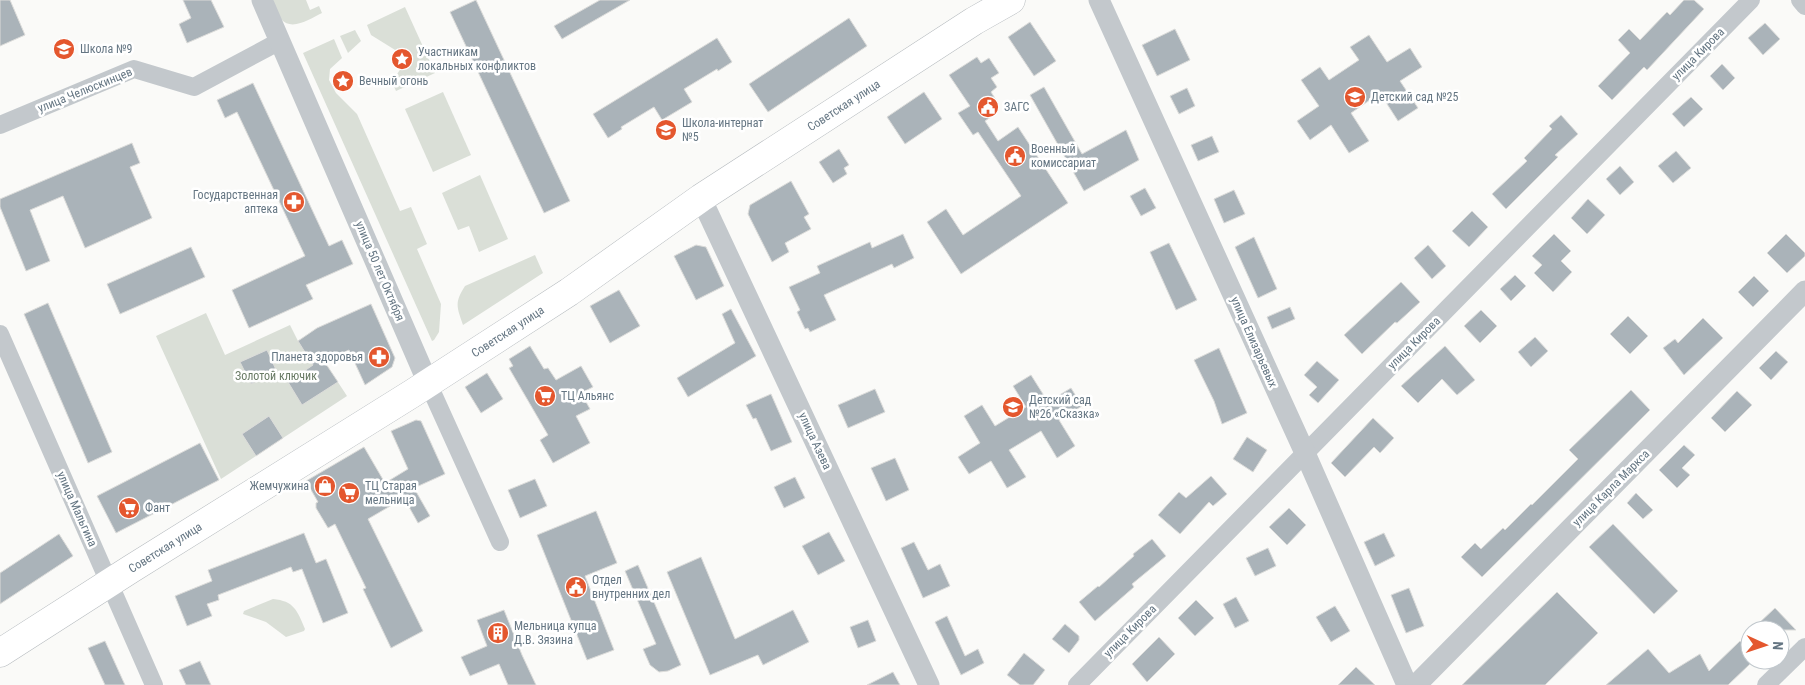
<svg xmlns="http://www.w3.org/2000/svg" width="1805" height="685" font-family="'Roboto Condensed',sans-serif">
<rect width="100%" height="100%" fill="#fafaf8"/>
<g fill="#dadfd7">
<path d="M 273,0 L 306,0 L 310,10 L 319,6 L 322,13 C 311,18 292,32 281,19 C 278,14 275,6 273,0 Z"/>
<polygon points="405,7 435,73 396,91 392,82 403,65 396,60 400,53 371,35 367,25"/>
<polygon points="355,30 361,41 348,53 340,36"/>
<polygon points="334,39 342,58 330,69 329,80 336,93 357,114 400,211 411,207 427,244 417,249 441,304 439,332 434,340 432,341 303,53"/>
<polygon points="443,92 471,155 433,172 405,109"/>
<polygon points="480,175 508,239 479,252 469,226 458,230 442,193"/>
<path d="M 535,255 L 543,273 L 463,325 C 457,307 454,303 465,286 Z"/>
<polygon points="206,313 225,355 290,325 298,341 307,335 347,396 283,438 269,416 243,434 256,456 221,479 156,336"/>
<path d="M 273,599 C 294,601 297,610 305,629 L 304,631 L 286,637 L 266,622 L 243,614 L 244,611 Z"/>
</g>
<g fill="#aab3b9" stroke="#dcdcda">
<polygon points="0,0 10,0 25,35 0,46"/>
<polygon points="183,0 211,0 224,27 187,43 179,24 191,18"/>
<polygon points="476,0 570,201 544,213 450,12"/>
<polygon points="600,0 630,0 562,39 554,26"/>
<polygon points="1684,0 1694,0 1704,9 1647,70 1644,67 1612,100 1598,86 1630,53 1618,40 1629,29 1640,40 1667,12 1670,15"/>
<polygon points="849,18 867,46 768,112 749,84"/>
<polygon points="1030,22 1056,61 1034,76 1008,37"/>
<polygon points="1765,23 1780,39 1763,55 1748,38"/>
<polygon points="1175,29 1190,60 1157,76 1142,45"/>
<polygon points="1369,35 1387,62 1410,48 1422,67 1400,81 1418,108 1398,121 1380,93 1351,113 1369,141 1349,153 1331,125 1310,140 1297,121 1319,106 1301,80 1320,67 1329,80 1359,60 1350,47"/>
<polygon points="717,38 732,62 718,71 717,69 684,89 692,102 662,120 654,107 621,127 622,129 608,138 593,114"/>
<polygon points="977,57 981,63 989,58 999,73 991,78 997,87 991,92 996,100 989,105 995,114 985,121 998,141 1018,127 1068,203 961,274 927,222 946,209 963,235 1021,196 978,132 973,135 958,113 970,106 949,75"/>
<polygon points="1722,64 1735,78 1723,90 1710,76"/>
<polygon points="253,83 329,246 342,240 353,264 306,285 313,299 249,328 232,290 305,256 237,112 225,118 217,100"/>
<polygon points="1044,87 1082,154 1126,130 1139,160 1084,191 1030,95"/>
<polygon points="1187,88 1195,106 1179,114 1170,96"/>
<polygon points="924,92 942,119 905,144 887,117"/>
<polygon points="1691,97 1703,109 1684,127 1672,114"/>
<polygon points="1561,115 1578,134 1555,155 1558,157 1506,209 1492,194 1527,161 1524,158 1552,129 1549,126"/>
<polygon points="1212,136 1219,152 1198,161 1191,145"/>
<polygon points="132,143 140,163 130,167 152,218 85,248 63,196 30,210 50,261 26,271 0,207 0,199"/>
<polygon points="839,149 849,165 844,168 847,174 833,183 819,162"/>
<polygon points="1676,151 1691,168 1673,183 1658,166"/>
<polygon points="1620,166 1634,182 1620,195 1606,179"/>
<polygon points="791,181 809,214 804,217 811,229 785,243 789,252 772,262 748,214 750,205"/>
<polygon points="1145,188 1156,208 1141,216 1130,196"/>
<polygon points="1234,190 1245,214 1224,223 1214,199"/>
<polygon points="1588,199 1605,215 1587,234 1571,218"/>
<polygon points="1472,211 1488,227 1469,247 1452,231"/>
<polygon points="903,234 914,258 894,268 892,264 824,295 836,320 810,332 808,328 805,329 797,312 800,310 789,287 820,273 817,266 870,242 872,248"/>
<polygon points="1554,234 1571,251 1561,261 1572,272 1553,292 1534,273 1542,265 1532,256"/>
<polygon points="1786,234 1805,253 1805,256 1787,273 1767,253"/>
<polygon points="1254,237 1277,289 1258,298 1235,247"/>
<polygon points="1169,243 1197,300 1176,310 1150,252"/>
<polygon points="696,245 706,247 724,286 696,300 674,256"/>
<polygon points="1428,245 1446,266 1432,279 1414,258"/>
<polygon points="191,247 205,277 120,314 107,284"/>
<polygon points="1515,275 1526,286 1511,301 1500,289"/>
<polygon points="1754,276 1769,291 1753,307 1738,292"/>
<polygon points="1401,282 1420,302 1397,323 1395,322 1362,354 1344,335"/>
<polygon points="619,290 640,326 610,343 590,306"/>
<polygon points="48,303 112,452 88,463 24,314"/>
<polygon points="371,304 395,358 392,367 365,385 349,350 324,361 338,382 302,405 288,382 313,365 298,341 317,328"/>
<polygon points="1290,307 1295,319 1272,329 1267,317"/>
<polygon points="731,309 756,356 688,397 677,378 735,343 722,314"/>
<polygon points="1481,310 1497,326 1480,343 1464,326"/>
<polygon points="1628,316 1648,336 1630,354 1610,334"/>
<polygon points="1703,318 1723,338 1684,375 1663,348 1675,339 1678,343"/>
<polygon points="1535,337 1548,351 1531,367 1518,352"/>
<polygon points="530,346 544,369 548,368 556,380 581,366 593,387 581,393 590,409 576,416 590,443 553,463 540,440 548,435 509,368 513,366 509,359"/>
<polygon points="1445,346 1475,380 1457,395 1442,379 1418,403 1401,386"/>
<polygon points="1219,348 1247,413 1222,424 1214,401 1194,360"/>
<polygon points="267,350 277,372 251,384 240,362"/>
<polygon points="1776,351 1788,362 1771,380 1759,368"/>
<polygon points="1317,361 1339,380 1318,403 1309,395 1317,387 1304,375"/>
<polygon points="487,373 503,399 481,413 465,387"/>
<polygon points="1031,375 1048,402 1071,388 1082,406 1059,420 1075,446 1057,458 1041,431 1009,450 1026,477 1007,488 991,461 969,474 958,457 980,443 964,416 982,405 995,426 1026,407 1013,386"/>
<polygon points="875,389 885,412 848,428 838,405"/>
<polygon points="1631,390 1650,410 1482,577 1461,557 1475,543 1481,549 1503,528 1505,530 1531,504 1532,505 1578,459 1569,450"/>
<polygon points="1737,391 1752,405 1725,432 1711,418"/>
<polygon points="771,394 792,442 771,451 756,418 753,419 746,405"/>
<polygon points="269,416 283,438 256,456 242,434"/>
<polygon points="1373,418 1394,438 1380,453 1374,447 1345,477 1331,463"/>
<polygon points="416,420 421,421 445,474 414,488 430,516 418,523 404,498 368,519 423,631 391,648 363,589 366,588 335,524 328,528 316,508 316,503 318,502 306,481 364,447 385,483 408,469 391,431"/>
<polygon points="1247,437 1267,450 1253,472 1233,459"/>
<polygon points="200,443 219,480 116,533 97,496"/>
<polygon points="1684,445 1695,455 1682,468 1690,475 1677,488 1659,470"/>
<polygon points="895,458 909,490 886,501 871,468"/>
<polygon points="1211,476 1227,494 1213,506 1209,502 1180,534 1158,515 1179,492 1186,498"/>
<polygon points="795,477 805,498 784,508 774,487"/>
<polygon points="535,479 547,506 520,518 508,490"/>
<polygon points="1636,493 1653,510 1643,519 1627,503"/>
<polygon points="1289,508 1306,525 1287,545 1269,527"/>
<polygon points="596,511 617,563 585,576 614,650 587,660 537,535"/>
<polygon points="1613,524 1678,591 1654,614 1589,547"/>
<polygon points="829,532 845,561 818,575 802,546"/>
<polygon points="304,533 316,563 326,559 348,613 323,623 302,569 293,572 291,567 218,595 219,600 207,604 212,616 187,626 175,596 212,581 208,570"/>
<polygon points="1384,533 1395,556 1375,566 1364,542"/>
<polygon points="59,534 73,556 0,604 0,573"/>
<polygon points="1152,539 1166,556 1132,584 1134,587 1095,621 1079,602 1098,586 1099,587 1134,556 1133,554"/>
<polygon points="914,542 928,570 940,564 950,586 923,598 901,548"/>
<polygon points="1268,548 1276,566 1255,576 1246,558"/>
<polygon points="701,557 735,639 793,610 809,642 763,665 758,655 710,675 667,572"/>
<polygon points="638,565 681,665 668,671 659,672 650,665 643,649 656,644 625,571"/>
<polygon points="1409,588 1424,626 1406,633 1391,595"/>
<polygon points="1557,592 1598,633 1545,685 1462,685"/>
<polygon points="1236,597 1249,621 1235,628 1223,604"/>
<polygon points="1196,600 1214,618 1195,636 1178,618"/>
<polygon points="1335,606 1350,631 1331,642 1316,617"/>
<polygon points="1775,608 1796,630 1763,630 1758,624"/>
<polygon points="504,610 522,655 536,685 508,685 499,664 470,676 461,657 487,646 477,620"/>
<polygon points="947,616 965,656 978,649 984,663 961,675 935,622"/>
<polygon points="868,620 876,641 858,648 850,627"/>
<polygon points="1065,624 1079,636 1079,640 1069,653 1052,639"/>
<polygon points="1159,637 1175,654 1147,682 1132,664"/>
<polygon points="105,641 125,685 105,685 88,648"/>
<polygon points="1740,641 1750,652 1750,664 1728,685 1606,685 1648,649 1669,673 1700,654 1709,671"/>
<polygon points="1024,653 1045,670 1033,685 1020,685 1007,675"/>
<polygon points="200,661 211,685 186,685 179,670"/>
<polygon points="1356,667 1375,685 1338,685"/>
<polygon points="893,672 900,685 867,685"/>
</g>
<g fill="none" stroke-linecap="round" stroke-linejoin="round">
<g stroke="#b5babe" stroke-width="29">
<g id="primary">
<path id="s1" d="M 0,653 L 131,569 L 413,393 L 569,292 L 701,198 L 974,21 L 1011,0"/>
</g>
</g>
<g stroke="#c3c8cc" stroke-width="18">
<polyline points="1800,0 1805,6"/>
<polyline points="0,125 134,69 194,87 280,41"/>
<polyline points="0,334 154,685"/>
<polyline points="428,383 500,542"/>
<polyline points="1077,685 1751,0"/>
<polyline points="1766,685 1805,647"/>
</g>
<g stroke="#c3c8cc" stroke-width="21">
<polyline points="262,0 428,383"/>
<polyline points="1099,0 1305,453 1407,685"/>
<polyline points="701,198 929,685"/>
<polyline points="1416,685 1805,291"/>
</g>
<use href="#primary" stroke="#fff" stroke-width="28"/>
</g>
<defs>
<g id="school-disc" transform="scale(1.125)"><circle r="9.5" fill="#e4572e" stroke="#fff"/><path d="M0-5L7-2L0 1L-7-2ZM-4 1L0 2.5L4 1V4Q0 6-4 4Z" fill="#fff"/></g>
<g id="sight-disc" transform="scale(1.125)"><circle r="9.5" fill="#e4572e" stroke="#fff"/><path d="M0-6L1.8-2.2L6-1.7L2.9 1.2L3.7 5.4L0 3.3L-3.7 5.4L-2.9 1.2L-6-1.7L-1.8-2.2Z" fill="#fff"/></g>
<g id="civic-disc" transform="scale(1.125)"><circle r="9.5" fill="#e4572e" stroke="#fff"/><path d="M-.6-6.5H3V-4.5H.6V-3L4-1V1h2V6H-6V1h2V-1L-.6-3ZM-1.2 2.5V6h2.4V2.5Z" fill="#fff"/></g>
<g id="pharmacy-disc" transform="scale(1.125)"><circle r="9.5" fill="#e4572e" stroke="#fff"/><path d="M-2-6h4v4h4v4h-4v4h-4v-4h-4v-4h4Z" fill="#fff"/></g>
<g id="supermarket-disc" transform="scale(1.125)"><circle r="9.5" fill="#e4572e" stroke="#fff"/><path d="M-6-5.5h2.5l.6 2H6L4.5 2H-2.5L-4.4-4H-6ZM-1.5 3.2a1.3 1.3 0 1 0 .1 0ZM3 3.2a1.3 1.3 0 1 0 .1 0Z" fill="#fff"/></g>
<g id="shop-disc" transform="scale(1.125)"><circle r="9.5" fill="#e4572e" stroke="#fff"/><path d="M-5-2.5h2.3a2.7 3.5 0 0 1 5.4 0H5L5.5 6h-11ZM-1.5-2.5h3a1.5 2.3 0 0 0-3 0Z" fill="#fff"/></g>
<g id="building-disc" transform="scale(1.125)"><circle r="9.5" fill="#e4572e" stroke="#fff"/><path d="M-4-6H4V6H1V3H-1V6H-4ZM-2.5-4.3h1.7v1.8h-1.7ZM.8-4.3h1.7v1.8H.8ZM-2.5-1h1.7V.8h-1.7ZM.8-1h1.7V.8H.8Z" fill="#fff"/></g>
</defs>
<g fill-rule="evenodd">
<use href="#school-disc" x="64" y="49"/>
<use href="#sight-disc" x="402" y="59"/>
<use href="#sight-disc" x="343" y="81"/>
<use href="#school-disc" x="1355" y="97"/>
<use href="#civic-disc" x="988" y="107"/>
<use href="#school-disc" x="666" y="130"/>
<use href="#civic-disc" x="1015" y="156"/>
<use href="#pharmacy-disc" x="294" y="202"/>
<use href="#pharmacy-disc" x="379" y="357"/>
<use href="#supermarket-disc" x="545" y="396"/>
<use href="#school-disc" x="1013" y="407"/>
<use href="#shop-disc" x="325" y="486"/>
<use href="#supermarket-disc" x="349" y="493"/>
<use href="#supermarket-disc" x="129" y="508"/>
<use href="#civic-disc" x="576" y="587"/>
<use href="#building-disc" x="498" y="633"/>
</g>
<g text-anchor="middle" stroke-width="5" stroke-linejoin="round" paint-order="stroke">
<g font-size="12" fill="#657683" stroke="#fff" text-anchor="start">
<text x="80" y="53">Школа №9</text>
<text x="418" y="56">Участникам<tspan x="418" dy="14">локальных конфликтов</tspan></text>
<text x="359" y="85">Вечный огонь</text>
<text x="1371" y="101">Детский сад №25</text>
<text x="1004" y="111">ЗАГС</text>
<text x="682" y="127">Школа-интернат<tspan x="682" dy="14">№5</tspan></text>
<text x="1031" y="153">Военный<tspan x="1031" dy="14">комиссариат</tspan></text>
<text x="278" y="199" text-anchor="end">Государственная<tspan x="278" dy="14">аптека</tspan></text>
<text x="363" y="361" text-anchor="end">Планета здоровья</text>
<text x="561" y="400">ТЦ Альянс</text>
<text x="1029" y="404">Детский сад<tspan x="1029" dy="14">№26 «Сказка»</tspan></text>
<text x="309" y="490" text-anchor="end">Жемчужина</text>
<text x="365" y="490">ТЦ Старая<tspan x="365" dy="14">мельница</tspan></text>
<text x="145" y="512">Фант</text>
<text x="592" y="584">Отдел<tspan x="592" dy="14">внутренних дел</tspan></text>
<text x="514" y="630">Мельница купца<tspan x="514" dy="14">Д.В. Зязина</tspan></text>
</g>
<g font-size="12" fill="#657683" stroke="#fff">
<text transform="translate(1698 54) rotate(-45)" y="4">улица Кирова</text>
<text transform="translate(85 90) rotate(-22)" y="4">улица Челюскинцев</text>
<text dy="4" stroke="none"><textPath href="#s1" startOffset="1006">Советская улица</textPath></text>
<text transform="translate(380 271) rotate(67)" y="4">улица 50 лет Октября</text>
<text dy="4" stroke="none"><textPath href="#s1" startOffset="601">Советская улица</textPath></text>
<text transform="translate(1254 342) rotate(66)" y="4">улица Елизарьевых</text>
<text transform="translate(1414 343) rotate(-45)" y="4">улица Кирова</text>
<text transform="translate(815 441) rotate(65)" y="4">улица Азева</text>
<text transform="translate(1611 488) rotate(-45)" y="4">улица Карла Маркса</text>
<text transform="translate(77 509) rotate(66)" y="4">улица Мальгина</text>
<text dy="4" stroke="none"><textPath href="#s1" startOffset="196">Советская улица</textPath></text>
<text transform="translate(1130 631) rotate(-45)" y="4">улица Кирова</text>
</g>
<g font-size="12" fill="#687a64" stroke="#fff">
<text x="276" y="380">Золотой ключик</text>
</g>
</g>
<g transform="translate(1765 645) rotate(93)"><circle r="24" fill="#ffffff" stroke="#c1c8cd"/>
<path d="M0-4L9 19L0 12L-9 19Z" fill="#e4572e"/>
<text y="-8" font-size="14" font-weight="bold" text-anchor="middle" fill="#657683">N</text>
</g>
</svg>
